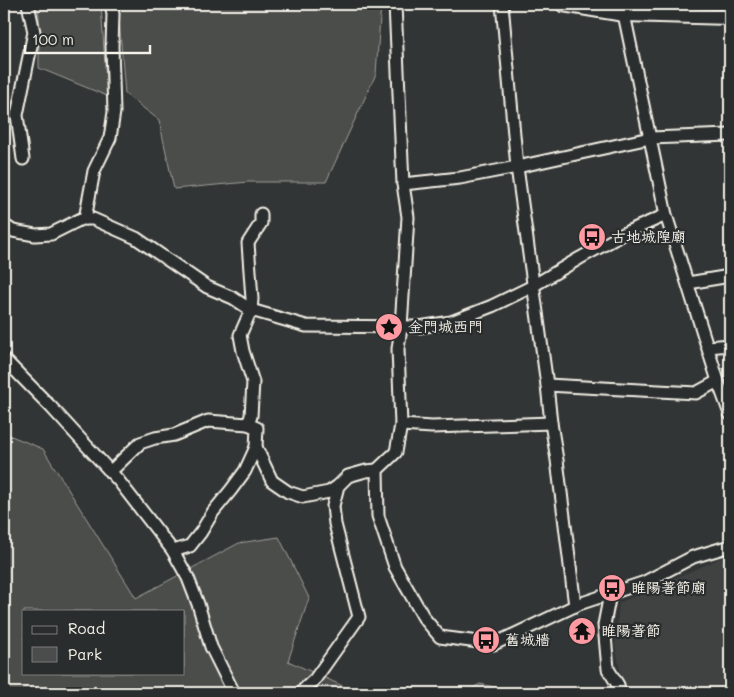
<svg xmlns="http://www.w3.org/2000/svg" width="734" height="697" font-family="Mali,'LXGW WenKai TC',sans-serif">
<rect width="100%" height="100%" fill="#323535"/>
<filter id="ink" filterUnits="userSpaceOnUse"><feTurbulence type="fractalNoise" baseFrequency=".02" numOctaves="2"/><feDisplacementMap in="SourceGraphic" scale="10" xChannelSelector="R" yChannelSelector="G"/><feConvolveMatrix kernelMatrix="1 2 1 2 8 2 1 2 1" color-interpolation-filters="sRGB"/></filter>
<g filter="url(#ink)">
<polygon fill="#404242" points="730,554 730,693 625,693 615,645 619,603"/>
<g fill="#4b4d4c" stroke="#a09f9a" fill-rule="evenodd">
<polygon points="37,4 101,4 107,96 39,68 39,15"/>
<polygon points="118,4 381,4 376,74 326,182 248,182 174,189 159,120 125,94"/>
<path d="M 4,433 L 43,449 L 136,598 L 239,543 L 279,537 L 309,598 L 288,661 L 358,693 L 4,693 ZM 24,611 L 184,611 L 184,673 L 24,673 Z"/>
<polygon points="480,684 522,693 463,693"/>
</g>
<polygon fill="#5f605f" stroke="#f4f1e8" points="587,622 592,635 576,641 571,627"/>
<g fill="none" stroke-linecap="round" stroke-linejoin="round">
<g stroke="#f4f1e8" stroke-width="15">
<g id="minor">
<polyline points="395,4 403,184 408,217 401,327 398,349 401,425 396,452 377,470 378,516 395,567 424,618 440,637 494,644 579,604 645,582 693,557 730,546"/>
<polyline points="502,4 517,167 547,385 551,423 557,460 575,606"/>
<polyline points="623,4 624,14 666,215 718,381 730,414"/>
<polyline points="729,4 730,15"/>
<polyline points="23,159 17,115 34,32 28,4"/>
<polyline points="403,184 460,178 517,167 650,138 730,135"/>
<polyline points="85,219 94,171 110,138 114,112 112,46 113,14 111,4"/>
<polyline points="4,225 13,231 35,235 51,234 81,219 93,219 136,238 207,287 233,298 251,310 306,326 419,327 451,322 492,306 531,287 580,258 627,232 666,215"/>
<polyline points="688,283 730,276"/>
<polyline points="708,347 730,345"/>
<polyline points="4,359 51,407 118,480 173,551 188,578 198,604 211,647 234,693"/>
<polyline points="547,385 696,393 718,381"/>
<polyline points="401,425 432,427 551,423"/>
<polyline points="256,447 272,481 288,492 303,497 329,492 338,486"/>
<polyline points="110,472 140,443 155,438 174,435 208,421 248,424 251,416 253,382 243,351 240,335 251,310 252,299 248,243 261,223 261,214"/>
<polyline points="173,551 190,546 201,532 213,512 231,490 245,471 256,447 257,428 248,424"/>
<polyline points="610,594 604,625 608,669 618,685 620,693"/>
<polyline points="300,693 315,679 359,617 335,524 333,506 338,486 348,476 366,471 377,470"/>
</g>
</g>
<g stroke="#f4f1e8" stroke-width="18">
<polyline id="major" points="563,4 624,14 730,17"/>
</g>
<use href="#minor" stroke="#2a2d2e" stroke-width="11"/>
<use href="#major" stroke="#2a2d2e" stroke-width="14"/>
</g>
</g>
<defs>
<g id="bus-disc" transform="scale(1.4375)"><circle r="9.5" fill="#ff9aa2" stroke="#2a2d2e"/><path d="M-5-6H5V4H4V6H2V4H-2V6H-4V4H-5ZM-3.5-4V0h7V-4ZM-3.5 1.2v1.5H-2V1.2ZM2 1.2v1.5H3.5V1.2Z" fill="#111"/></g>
<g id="sight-disc" transform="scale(1.4375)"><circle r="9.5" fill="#ff9aa2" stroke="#2a2d2e"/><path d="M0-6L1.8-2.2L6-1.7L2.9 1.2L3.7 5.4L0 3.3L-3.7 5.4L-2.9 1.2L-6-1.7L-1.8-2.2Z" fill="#111"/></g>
<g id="temple-disc" transform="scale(1.4375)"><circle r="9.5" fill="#ff9aa2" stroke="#2a2d2e"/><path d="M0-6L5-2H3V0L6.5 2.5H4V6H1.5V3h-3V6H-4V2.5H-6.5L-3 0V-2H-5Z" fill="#111"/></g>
</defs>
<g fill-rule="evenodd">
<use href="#bus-disc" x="592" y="237"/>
<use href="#sight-disc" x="389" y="327"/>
<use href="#bus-disc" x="612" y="588"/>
<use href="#temple-disc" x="582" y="631"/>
<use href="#bus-disc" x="486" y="640"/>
</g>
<g text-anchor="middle" stroke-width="4.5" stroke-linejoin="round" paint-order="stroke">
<g font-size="15" fill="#f4f1e8" stroke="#2a2d2e" text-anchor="start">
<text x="611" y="242">古地城隍廟</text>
<text x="408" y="332">金門城西門</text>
<text x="631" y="593">睢陽著節廟</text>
<text x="601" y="636">睢陽著節</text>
<text x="505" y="645">舊城牆</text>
</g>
</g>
<rect width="734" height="697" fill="none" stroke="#2a2d2e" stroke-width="20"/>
<rect x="10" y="10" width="714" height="677" fill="none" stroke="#f4f1e8" stroke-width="2" filter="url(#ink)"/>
<rect x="22" y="610" width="162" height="65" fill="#2a2d2e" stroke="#7b7b78"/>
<rect x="32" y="626" width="25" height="8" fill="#2a2d2e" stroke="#7b7b78"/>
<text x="68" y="634" font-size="15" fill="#f4f1e8">Road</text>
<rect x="32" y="647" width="25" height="15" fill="#4b4d4c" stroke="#7b7b78"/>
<text x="68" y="660" font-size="15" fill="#f4f1e8">Park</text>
<path d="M25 45v8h125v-8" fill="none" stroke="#f4f1e8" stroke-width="2.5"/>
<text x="32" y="45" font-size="15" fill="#f4f1e8" stroke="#2a2d2e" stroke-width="4" paint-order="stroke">100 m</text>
</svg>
